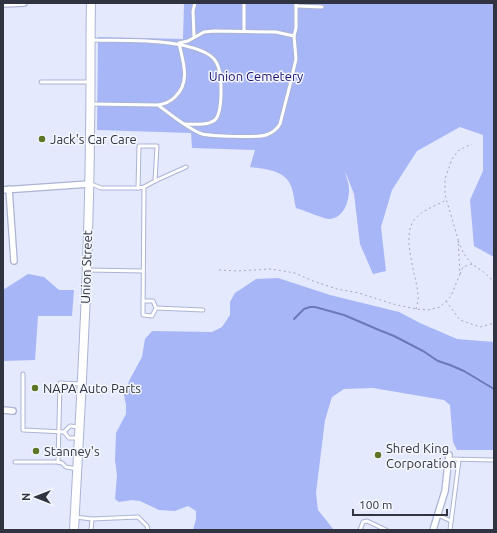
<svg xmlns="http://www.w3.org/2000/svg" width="497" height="533" font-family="Ubuntu,sans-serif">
<rect width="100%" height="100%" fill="#e4e9fe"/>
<g fill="#a7b6f7">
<path d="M 184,3 L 494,3 L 494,257 L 474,246 L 470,200 L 483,171 L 483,135 L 460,127 L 417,151 L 392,190 L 381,227 L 386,271 L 373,274 L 360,244 L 354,194 L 345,171 C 346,177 349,183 349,189 C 349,202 344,218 329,219 C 324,219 303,210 296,208 C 294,201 294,193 291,186 C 285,170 265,169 250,167 L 255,150 L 192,148 L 191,133 L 97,130 L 98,37 L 183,39 Z"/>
<polygon points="28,274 44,277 59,290 74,290 72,316 38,316 35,360 3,361 3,290"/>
<polygon points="278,278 330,295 399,312 420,323 457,339 494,342 494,450 457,450 453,442 450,405 444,400 373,388 344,389 332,397 325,420 316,493 318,510 334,530 193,530 196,519 196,511 188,506 175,511 159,510 140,501 132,500 119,502 115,499 117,475 115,460 116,433 126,414 126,405 124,395 130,379 142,357 145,339 152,331 212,332 222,327 230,315 230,302 235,293 256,279"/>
</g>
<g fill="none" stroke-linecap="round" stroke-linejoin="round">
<polyline stroke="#6c79b8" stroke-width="2" points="294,319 304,309 310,307 315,307 344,315 379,330 394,336 423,351 438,361 450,365 464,371 494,389"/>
<g stroke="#acb4d4" stroke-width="5">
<g id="lane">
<polyline points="296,6 322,7"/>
<polyline points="244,31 244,3"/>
<polyline points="194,36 193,11 195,3"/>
<polyline points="294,36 296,28 296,3"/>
<path d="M 92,40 C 124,41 178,38 206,53 C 212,56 216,60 218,66 C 222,76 223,112 215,120 C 207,126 194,124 185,124"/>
<polyline points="41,82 90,82"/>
<path d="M 91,104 L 158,105 C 165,104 170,102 175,97 C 191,82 183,62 179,43 L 188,41 L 204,32 L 215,31 L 276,32 L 294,36 L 296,59 L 290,85 L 280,124 C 277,129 272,133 266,135 C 257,138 211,136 202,134 C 188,129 170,114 158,105"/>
<polyline points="155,181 186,167"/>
<polyline points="91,184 101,188 138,188 144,187 143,315 152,316 156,308 203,310"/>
<polyline points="138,188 139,146 157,146 155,181 144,187"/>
<polyline points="88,270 143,271"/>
<polyline points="143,301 153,301 156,308"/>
<polyline points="23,374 23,430 64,432 70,426 79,427"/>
<polyline points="64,432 69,438 77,438"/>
<polyline points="448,459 494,460"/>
<polyline points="15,462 58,462 62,463 66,467 77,469"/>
<polyline points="58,462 60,383 81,384"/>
<polyline points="438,515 451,521"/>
<polyline points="75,517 92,519 138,517 147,526 148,530"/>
<polyline points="91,530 92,519"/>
<polyline points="360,530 363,522 367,521 386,530"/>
<polyline points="450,530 459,460"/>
</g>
</g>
<g stroke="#acb4d4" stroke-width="8">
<g id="street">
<polyline points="3,4 24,3"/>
<polyline points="9,189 14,261"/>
<polyline points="3,190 89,184"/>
<polyline points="3,410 13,411"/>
<polyline points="433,530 445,491 449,455"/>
</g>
</g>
<g stroke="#acb4d4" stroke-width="10">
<path id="secondary" d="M 74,530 C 81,398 89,266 90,133 C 91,90 90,46 91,3"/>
</g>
<g stroke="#a2a7b9" stroke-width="1" stroke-dasharray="2 3" stroke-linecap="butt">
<polyline points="458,241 464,254 472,264 485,273 494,282"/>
<polyline points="219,270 238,271 271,269 295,273 313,281 337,289 359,293 393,304 416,309 428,310 440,307 451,296 460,274 458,239 445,195 445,179 452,159 459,150 472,144"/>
<polyline points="460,274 463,267 472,264"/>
<polyline points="446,301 460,320 480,327 494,323"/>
<path d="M 416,309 C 417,304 419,299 418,294 C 416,274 400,233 416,218 C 424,209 436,206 446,200"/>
</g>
<use href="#lane" stroke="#fff" stroke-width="3"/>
<use href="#street" stroke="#fff" stroke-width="5.5"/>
<use href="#secondary" stroke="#fff" stroke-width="8"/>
</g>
<g fill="#5d7526" stroke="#f5f7fe" stroke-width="1.5">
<circle cx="42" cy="139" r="4"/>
<circle cx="35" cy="388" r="4"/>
<circle cx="36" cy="451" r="4"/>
<circle cx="378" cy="455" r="4"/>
</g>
<g text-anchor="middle" stroke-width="3" stroke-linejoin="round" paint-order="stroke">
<g font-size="13" fill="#1b1274" stroke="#f5f7fe">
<text x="256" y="81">Union Cemetery</text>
</g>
<g font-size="13" fill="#303441" stroke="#f5f7fe" text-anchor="start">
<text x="50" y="144">Jack's Car Care</text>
<text x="43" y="393">NAPA Auto Parts</text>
<text x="386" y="453">Shred King<tspan x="386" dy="15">Corporation</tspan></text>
<text x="44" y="456">Stanney's</text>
</g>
<g font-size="13" fill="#303441" stroke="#f5f7fe">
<text transform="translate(86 267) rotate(-88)" y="5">Union Street</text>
</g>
</g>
<rect width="497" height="533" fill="none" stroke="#303441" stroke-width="8"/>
<g transform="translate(36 497) rotate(270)" stroke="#f5f7fe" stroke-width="3" paint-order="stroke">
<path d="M0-3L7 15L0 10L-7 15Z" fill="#303441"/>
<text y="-6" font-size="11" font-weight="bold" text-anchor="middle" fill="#303441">N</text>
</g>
<path d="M353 509v6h94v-6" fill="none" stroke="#303441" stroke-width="2"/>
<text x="359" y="509" font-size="12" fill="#303441" stroke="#f5f7fe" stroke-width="3" paint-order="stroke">100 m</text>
</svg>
